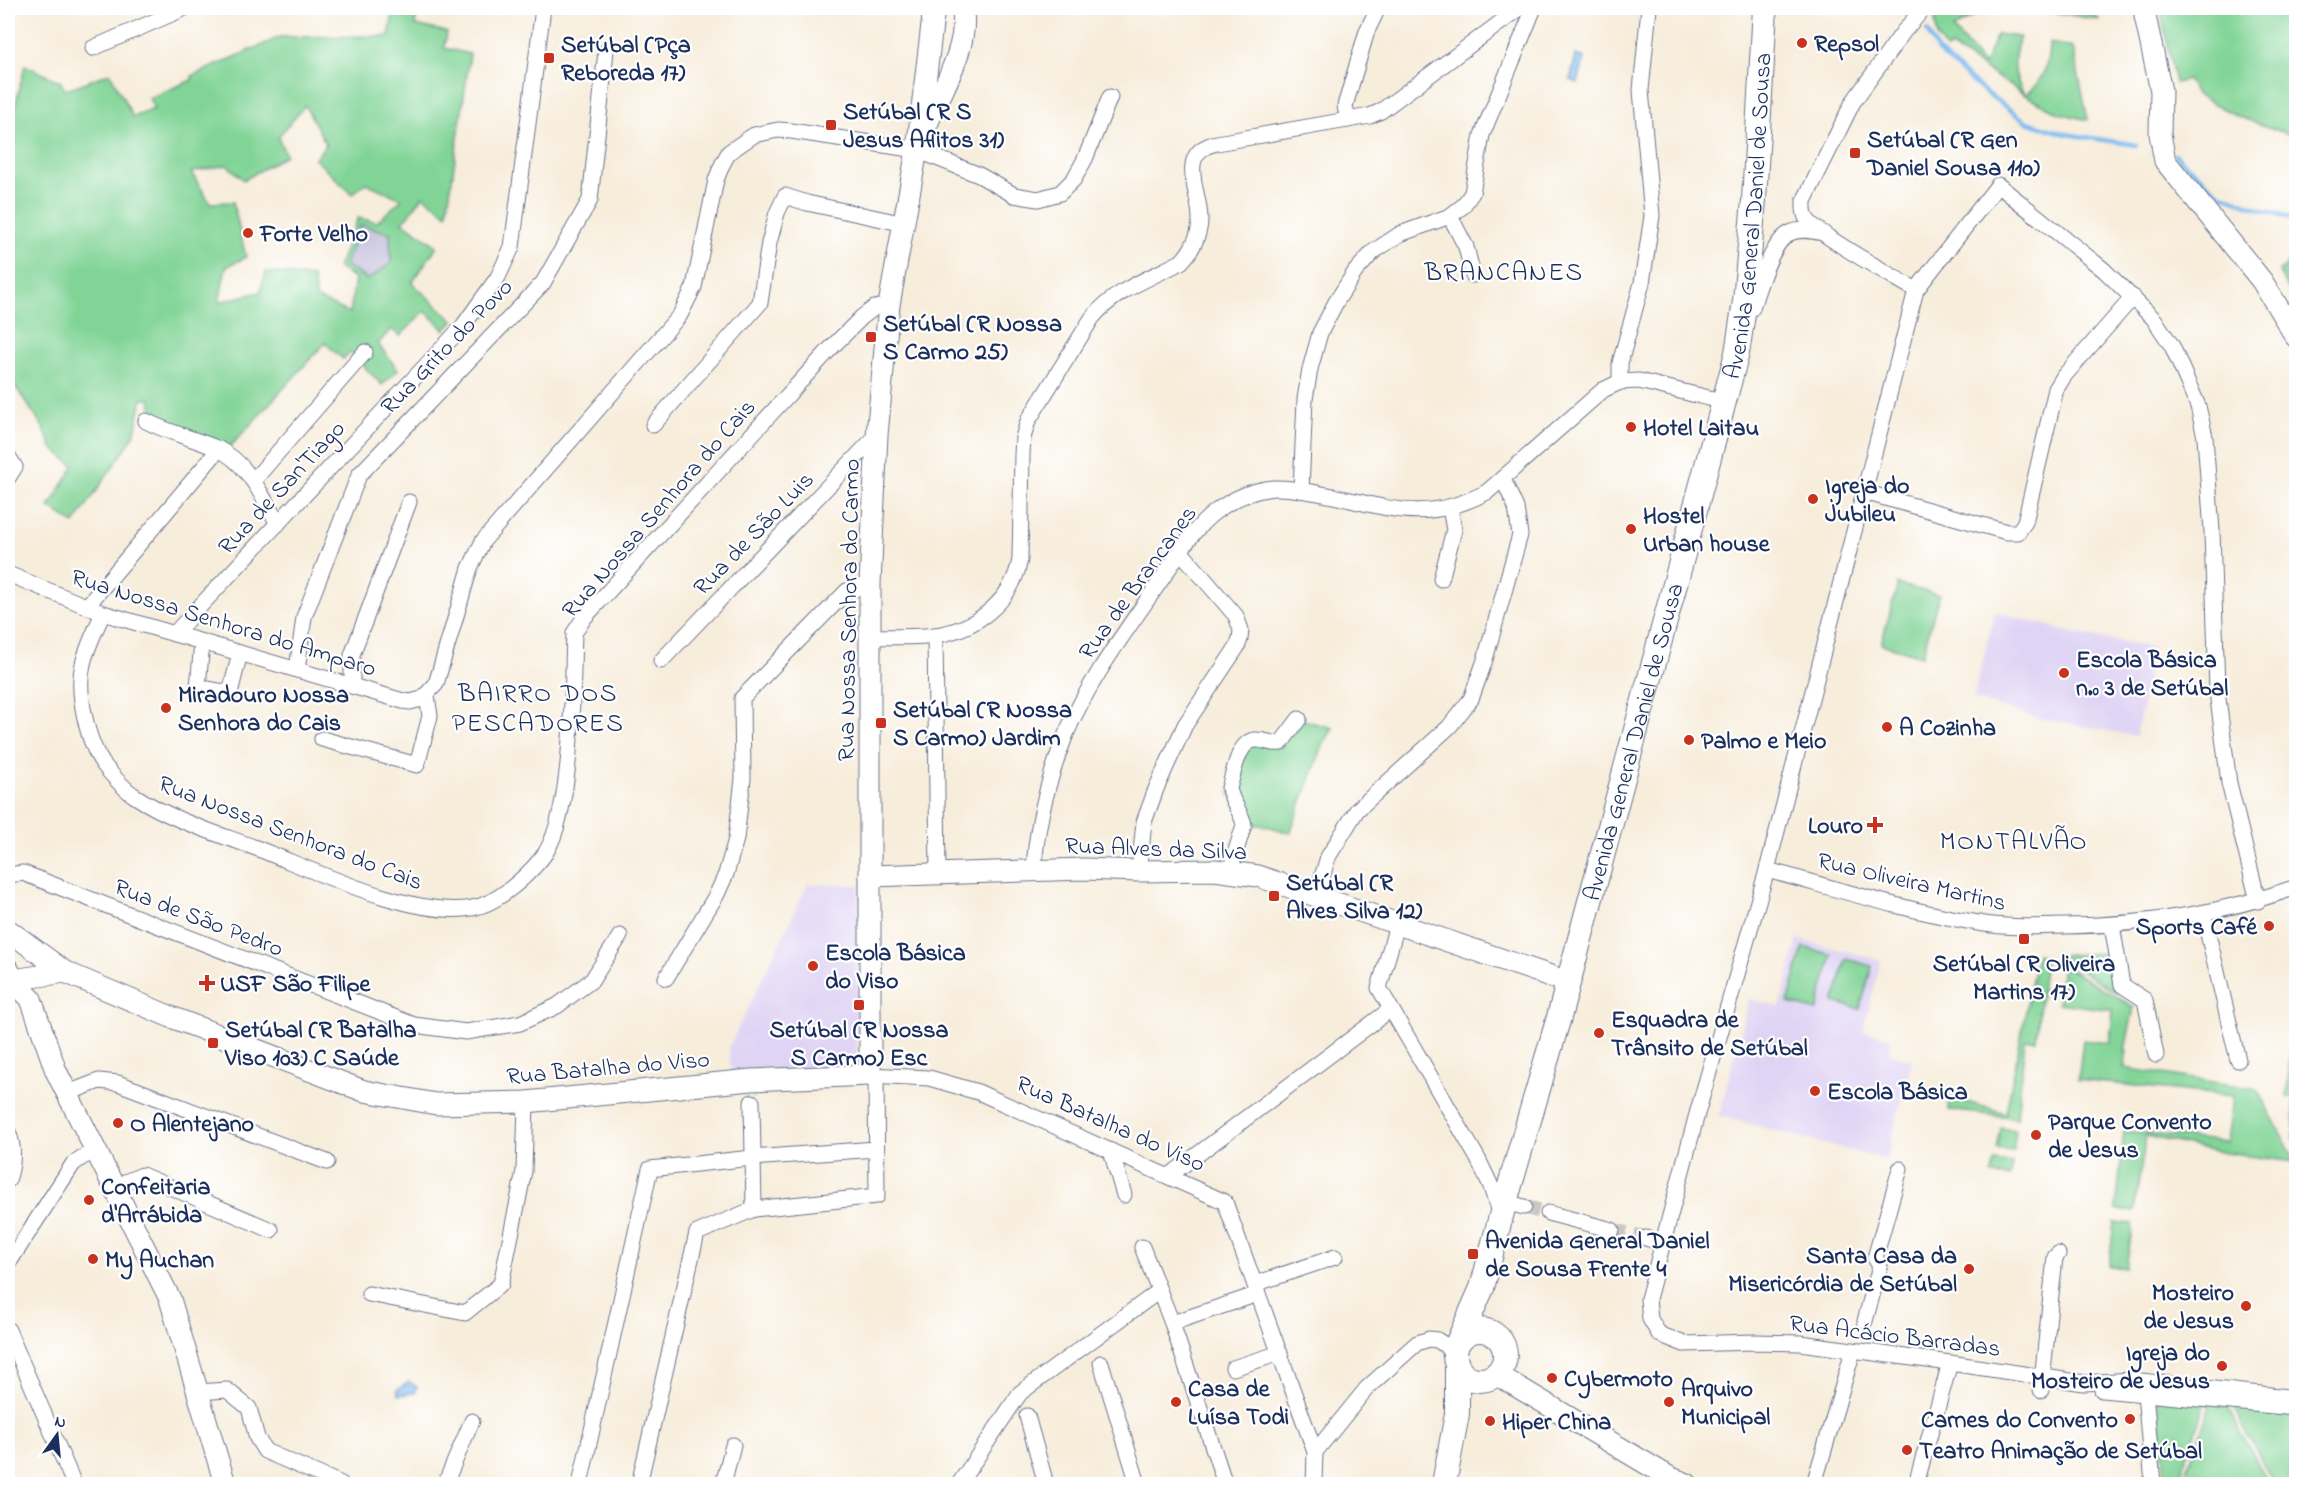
<svg xmlns="http://www.w3.org/2000/svg" width="2304" height="1492" font-family="'Indie Flower',sans-serif">
<rect width="100%" height="100%" fill="#fff"/>
<filter id="ink" filterUnits="userSpaceOnUse"><feTurbulence type="fractalNoise" baseFrequency=".0167" numOctaves="2"/><feDisplacementMap in="SourceGraphic" scale="12" xChannelSelector="R" yChannelSelector="G"/><feConvolveMatrix kernelMatrix="1 2 1 2 8 2 1 2 1" color-interpolation-filters="sRGB"/></filter>
<filter id="wash" filterUnits="userSpaceOnUse"><feTurbulence type="fractalNoise" baseFrequency=".008" numOctaves="4" result="noise"/><feDisplacementMap in="SourceGraphic" scale="24" xChannelSelector="R" yChannelSelector="G"/><feGaussianBlur stdDeviation="1.35" result="paint"/><feColorMatrix in="noise" values="0 0 0 0 0 0 0 0 0 0 0 0 0 0 0 0 0 1.4 0 .05"/><feComposite in="paint" operator="in"/></filter>
<g filter="url(#wash)">
<rect width="100%" height="100%" fill="#f7eddb"/>
<g fill="#e0d4f4">
<polygon points="1995,612 2054,627 2054,629 2153,648 2136,736 2037,718 1973,699"/>
<polygon points="808,884 859,885 857,1054 843,1067 731,1073 729,1047"/>
<polygon points="1798,939 1881,960 1863,1030 1892,1038 1888,1053 1912,1060 1886,1160 1719,1116 1749,999 1780,1007"/>
</g>
<polygon fill="#c4c0db" points="361,225 390,233 391,263 368,280 345,265"/>
<g fill="#81d496" stroke="#4e827a" stroke-width="1.5" fill-rule="evenodd">
<path d="M 394,8 L 418,8 L 415,25 L 447,32 L 444,48 L 470,54 L 447,214 L 423,196 L 403,222 L 437,246 L 412,283 L 454,321 L 445,330 L 425,311 L 400,336 L 391,329 L 378,344 L 398,370 L 382,385 L 350,352 L 343,359 L 325,343 L 228,449 L 155,420 L 150,399 L 142,399 L 134,436 L 74,524 L 49,507 L 74,466 L 53,449 L 41,424 L 8,376 L 8,136 L 25,65 L 61,82 L 65,90 L 110,73 L 133,117 L 154,109 L 149,98 L 192,80 L 192,76 L 280,37 L 389,36 ZM 305,105 L 326,144 L 315,159 L 352,194 L 366,183 L 402,199 L 377,222 L 358,218 L 338,268 L 355,278 L 350,313 L 316,298 L 313,277 L 266,272 L 260,292 L 219,302 L 226,267 L 246,257 L 233,202 L 210,203 L 191,172 L 227,165 L 244,180 L 286,155 L 278,137 ZM 361,225 L 390,233 L 391,263 L 368,280 L 345,265 Z"/>
<path d="M 1938,8 L 1975,8 L 1973,16 L 1953,29 L 1984,65 L 1997,34 L 2020,37 C 2012,58 2012,77 2025,95 C 2043,81 2049,66 2049,43 L 2073,48 L 2088,120 L 2059,113 L 2025,95 L 1951,47 L 1946,50 L 1937,37 L 1934,13 Z"/>
<path d="M 2028,8 C 2056,7 2077,2 2100,20 Z"/>
<polygon points="2160,8 2296,8 2296,137 2237,116 2197,95 2187,80 2175,83"/>
<polygon points="2296,242 2296,303 2279,271 2286,266"/>
<polygon points="1898,584 1939,595 1922,656 1881,644"/>
<polygon points="1299,719 1333,728 1323,745 1290,833 1267,826 1251,824 1230,794 1244,746 1272,744"/>
<polygon points="1803,947 1832,955 1817,1011 1788,1003"/>
<polygon points="2109,953 2117,993 2063,960 2063,955"/>
<polygon points="2037,954 2045,958 2036,1040 2025,1040 2017,1118 1948,1110 1949,1100 1922,1098 1923,1090 2006,1113"/>
<polygon points="1846,959 1872,966 1860,1009 1834,1002"/>
<polygon points="2062,965 2134,1007 2125,1050 2127,1051 2124,1068 2257,1089 2296,1162 2225,1153 2146,1136 2134,1212 2116,1210 2124,1131 2227,1142 2233,1096 2078,1080 2083,1040 2110,1043 2113,1010 2058,1003"/>
<polygon points="2296,1029 2296,1142 2294,1138 2293,1097 2287,1097 2292,1030"/>
<polygon points="2001,1128 2016,1130 2013,1151 1997,1149"/>
<polygon points="1994,1161 2012,1163 2010,1177 1992,1175"/>
<polygon points="2114,1222 2133,1224 2126,1268 2109,1266"/>
<polygon points="2157,1398 2205,1402 2178,1484 2166,1484"/>
<polygon points="2211,1403 2226,1404 2269,1484 2182,1484"/>
<polygon points="2232,1405 2296,1411 2288,1484 2274,1484"/>
</g>
<g fill="#7bbbef" stroke="#4b75a6" stroke-width="1.5">
<polygon points="1576,55 1585,58 1578,83 1570,80"/>
<polygon points="409,1382 417,1387 415,1393 398,1395 397,1390"/>
</g>
<g fill="none" stroke-linecap="round" stroke-linejoin="round">
<g stroke="#7bbbef" stroke-width="4.5">
<polyline points="1927,31 1938,51 1981,89 2027,122 2066,134 2136,145"/>
<polyline points="2175,155 2220,194 2261,209 2296,219"/>
</g>
</g>
</g>
<g filter="url(#ink)">
<g fill="none" stroke-linecap="round" stroke-linejoin="round">
<g stroke="#cbc7c2" stroke-width="15" stroke-dasharray="15 8" stroke-linecap="butt">
<polyline points="1524,1207 1548,1213"/>
<polyline points="1612,1230 1646,1238"/>
</g>
<g stroke="#68728a" stroke-width="17">
<g id="street">
<polyline points="93,48 185,8"/>
<polyline points="1348,120 1345,106 1367,31 1378,8"/>
<polyline points="1450,216 1466,247 1473,275"/>
<path d="M 1916,290 C 1896,278 1816,234 1807,219 C 1803,213 1804,207 1804,201 L 1853,102 L 1904,31 L 1924,8"/>
<path d="M 1752,308 C 1758,289 1771,242 1790,233 C 1800,228 1813,231 1823,233"/>
<polyline points="1620,382 1620,363 1642,283 1652,216 1641,90 1649,8"/>
<path d="M 146,421 C 169,433 193,438 216,448 C 247,461 263,497 278,524"/>
<polyline points="653,425 760,303 769,243 777,213 785,196 807,203 905,224"/>
<polyline points="8,456 15,467 8,478"/>
<polyline points="253,481 365,352"/>
<polyline points="1301,490 1305,399 1310,369 1320,333 1336,302 1355,272 1373,252 1400,234 1450,216 1463,206 1472,193 1482,135 1534,8"/>
<polyline points="1864,492 2007,532 2018,532 2025,522 2056,389 2064,376 2133,297"/>
<polyline points="8,574 103,613 403,701 410,702 422,699 436,684 470,568 483,541 680,315 694,287 716,180 722,165 729,152 754,135 778,130 791,131 917,150 979,175 1014,195 1038,199 1060,193 1074,179 1085,159 1110,97"/>
<polyline points="1441,579 1454,530 1450,508"/>
<polyline points="87,606 219,449"/>
<path d="M 103,613 C 96,629 87,647 83,664 C 76,691 87,741 103,764 C 111,774 124,789 135,796 C 171,820 216,833 256,848 C 311,869 414,919 472,908 C 497,904 525,878 541,859 C 574,821 572,685 574,633 L 584,618 L 830,349 L 862,317 L 874,308 L 889,305"/>
<polyline points="174,634 463,326 498,277 512,247 543,8"/>
<polyline points="935,635 938,873"/>
<path d="M 870,637 C 892,636 915,638 936,635 C 976,629 1013,601 1020,559 L 1022,454 L 1023,438 L 1028,421 L 1092,318 C 1114,291 1150,278 1181,262 C 1192,251 1200,235 1200,219 C 1200,190 1175,152 1217,143 L 1370,116 L 1381,111 L 1520,8"/>
<polyline points="202,642 198,687 230,693 240,653"/>
<polyline points="661,661 877,435"/>
<polyline points="297,670 304,617 359,475 543,283 590,200 606,51"/>
<polyline points="352,686 352,655 409,502"/>
<polyline points="322,739 417,765 430,716 427,696"/>
<path d="M 1767,870 C 1837,889 1907,911 1978,923 C 2007,928 2036,927 2065,926 C 2144,925 2222,914 2296,887"/>
<path d="M 1034,871 C 1036,825 1049,777 1066,734 C 1089,680 1126,631 1159,583 C 1176,559 1192,529 1215,512 C 1232,499 1253,490 1274,488 C 1292,487 1310,492 1328,495 C 1390,508 1426,524 1487,492 L 1603,390 L 1620,382 L 1639,381 L 1725,402"/>
<polyline points="1139,871 1144,822 1156,789 1185,725 1237,647 1240,639 1241,630 1236,616 1181,552"/>
<path d="M 1232,872 L 1233,860 L 1244,825 C 1242,812 1231,802 1229,788 C 1234,773 1238,739 1257,740 C 1266,740 1272,745 1281,743 L 1299,719"/>
<polyline points="8,875 23,873 414,1025 466,1032 520,1023 557,1006 592,980 620,936"/>
<polyline points="1316,897 1328,857 1357,810 1449,727 1471,699 1484,663 1520,535 1516,508 1503,479"/>
<polyline points="2258,901 2229,783 2217,691 2212,531 2205,437 2198,406 2172,346 2154,319 2104,270 1998,185 1916,290 1767,870 1697,1114 1648,1299 1650,1319 1659,1334 1684,1344 1755,1342 1800,1343 1950,1363 2084,1383 2132,1380 2288,1397"/>
<polyline points="2203,913 2238,1060"/>
<polyline points="1397,925 1379,988 1478,1159 1490,1184 1500,1215"/>
<polyline points="2112,925 2122,985 2145,1000 2156,1055"/>
<polyline points="666,978 717,894 726,874 736,839 743,779 742,698 847,591 870,584"/>
<polyline points="870,1075 929,1078 978,1092 1225,1202 1315,1452 1314,1484"/>
<polyline points="68,1093 99,1081 118,1083 327,1162"/>
<polyline points="752,1102 754,1209"/>
<path d="M 8,1132 C 15,1146 13,1166 8,1180"/>
<polyline points="1111,1151 1124,1195"/>
<polyline points="1169,1176 1391,1009"/>
<polyline points="113,1187 142,1175 271,1230"/>
<polyline points="1505,1202 1524,1207"/>
<polyline points="1548,1213 1612,1230"/>
<polyline points="1646,1238 1663,1243"/>
<polyline points="1142,1247 1172,1323 1225,1484"/>
<polyline points="8,1264 73,1164 81,1158 95,1151"/>
<polyline points="1255,1284 1335,1257"/>
<polyline points="369,1294 465,1313 501,1284 524,1171 526,1102"/>
<polyline points="1865,1321 1880,1266 1875,1258 1900,1169"/>
<polyline points="1172,1323 1258,1294"/>
<polyline points="8,1330 74,1484"/>
<polyline points="1101,1363 1138,1484"/>
<polyline points="1233,1368 1280,1353"/>
<polyline points="2041,1390 2055,1257 2058,1254"/>
<polyline points="2102,1390 2296,1408"/>
<polyline points="198,1392 227,1390 249,1408 257,1438 265,1451 341,1484"/>
<polyline points="2145,1393 2153,1484"/>
<polyline points="1027,1416 1046,1484"/>
<polyline points="1315,1452 1367,1388 1417,1343 1429,1339 1437,1340 1445,1345 1455,1358"/>
<polyline points="445,1484 472,1421"/>
<polyline points="580,1484 650,1169 752,1158 876,1149"/>
<polyline points="639,1484 697,1233 754,1209 877,1196 876,1075"/>
<polyline points="723,1484 733,1445"/>
<polyline points="959,1484 1020,1393 1159,1291"/>
<polyline points="1814,1484 1853,1351"/>
<polyline points="1916,1484 1950,1363"/>
</g>
</g>
<g stroke="#68728a" stroke-width="23">
<g id="secondary">
<polyline points="2146,8 2145,16 2161,91 2160,134 2165,161 2262,281 2296,337"/>
<path d="M 927,124 C 941,92 971,43 962,8"/>
<polyline points="870,876 1084,869 1139,871 1215,870 1258,876 1278,883 1568,982"/>
<polyline points="8,930 65,972 171,1017 364,1091 436,1104 526,1102 751,1080 870,1075 870,584 877,435 889,305 917,150 934,8"/>
<polyline points="8,969 13,980 31,999 56,1071 170,1299 225,1484"/>
<polyline points="13,980 65,972"/>
<polyline points="1496,1374 1669,1477 1687,1484"/>
</g>
</g>
<g stroke="#68728a" stroke-width="26">
<g id="primary">
<circle cx="1480" cy="1355" r="25"/>
<path id="s1" d="M 1458,1342 L 1482,1288 L 1501,1216 L 1559,1017 L 1737,353 L 1745,301 L 1754,200 L 1765,8"/>
<polyline points="1444,1484 1457,1414 1457,1365"/>
</g>
</g>
<use href="#street" stroke="#fff" stroke-width="15"/>
<use href="#secondary" stroke="#fff" stroke-width="21"/>
<use href="#primary" stroke="#fff" stroke-width="24"/>
</g>
</g>
<g fill="#c8321e" stroke="#fff" stroke-width="2">
<circle cx="1802" cy="43" r="6"/>
<rect x="543" y="52" width="12" height="12" rx="3"/>
<rect x="825" y="119" width="12" height="12" rx="3"/>
<rect x="1849" y="147" width="12" height="12" rx="3"/>
<circle cx="248" cy="233" r="6"/>
<rect x="865" y="331" width="12" height="12" rx="3"/>
<circle cx="1631" cy="427" r="6"/>
<circle cx="1813" cy="499" r="6"/>
<circle cx="1631" cy="529" r="6"/>
<circle cx="2064" cy="673" r="6"/>
<circle cx="166" cy="708" r="6"/>
<rect x="875" y="717" width="12" height="12" rx="3"/>
<circle cx="1887" cy="727" r="6"/>
<circle cx="1689" cy="740" r="6"/>
<path d="M1872 816h6v6h6v6h-6v6h-6v-6h-6v-6h6z"/>
<rect x="1268" y="890" width="12" height="12" rx="3"/>
<circle cx="2269" cy="926" r="6"/>
<rect x="2018" y="933" width="12" height="12" rx="3"/>
<circle cx="813" cy="966" r="6"/>
<path d="M204 974h6v6h6v6h-6v6h-6v-6h-6v-6h6z"/>
<rect x="853" y="999" width="12" height="12" rx="3"/>
<circle cx="1599" cy="1033" r="6"/>
<rect x="207" y="1037" width="12" height="12" rx="3"/>
<circle cx="1815" cy="1091" r="6"/>
<circle cx="118" cy="1123" r="6"/>
<circle cx="2036" cy="1135" r="6"/>
<circle cx="89" cy="1200" r="6"/>
<rect x="1467" y="1248" width="12" height="12" rx="3"/>
<circle cx="93" cy="1259" r="6"/>
<circle cx="1969" cy="1269" r="6"/>
<circle cx="2246" cy="1306" r="6"/>
<circle cx="2222" cy="1366" r="6"/>
<circle cx="1552" cy="1378" r="6"/>
<circle cx="1176" cy="1402" r="6"/>
<circle cx="1669" cy="1402" r="6"/>
<circle cx="2130" cy="1419" r="6"/>
<circle cx="1490" cy="1421" r="6"/>
<circle cx="1907" cy="1450" r="6"/>
</g>
<g text-anchor="middle" stroke-width="4.5" stroke-linejoin="round" paint-order="stroke">
<g font-size="24" font-weight="bold" fill="#1b2f5e" stroke="#fff" text-anchor="start">
<text x="1814" y="51">Repsol</text>
<text x="561" y="52">Setúbal (Pça<tspan x="561" dy="28">Reboreda 17)</tspan></text>
<text x="843" y="119">Setúbal (R S<tspan x="843" dy="28">Jesus Aflitos 31)</tspan></text>
<text x="1867" y="147">Setúbal (R Gen<tspan x="1867" dy="28">Daniel Sousa 110)</tspan></text>
<text x="260" y="241">Forte Velho</text>
<text x="883" y="331">Setúbal (R Nossa<tspan x="883" dy="28">S Carmo 25)</tspan></text>
<text x="1643" y="435">Hotel Laitau</text>
<text x="1825" y="493">Igreja do<tspan x="1825" dy="28">Jubileu</tspan></text>
<text x="1643" y="523">Hostel<tspan x="1643" dy="28">Urban house</tspan></text>
<text x="2076" y="667">Escola Básica<tspan x="2076" dy="28">n.º 3 de Setúbal</tspan></text>
<text x="178" y="702">Miradouro Nossa<tspan x="178" dy="28">Senhora do Cais</tspan></text>
<text x="893" y="717">Setúbal (R Nossa<tspan x="893" dy="28">S Carmo) Jardim</tspan></text>
<text x="1899" y="735">A Cozinha</text>
<text x="1701" y="748">Palmo e Meio</text>
<text x="1863" y="833" text-anchor="end">Louro</text>
<text x="1286" y="890">Setúbal (R<tspan x="1286" dy="28">Alves Silva 12)</tspan></text>
<text x="2257" y="934" text-anchor="end">Sports Café</text>
<text x="825" y="960">Escola Básica<tspan x="825" dy="28">do Viso</tspan></text>
<text x="2024" y="971" text-anchor="middle">Setúbal (R Oliveira<tspan x="2024" dy="28">Martins 17)</tspan></text>
<text x="220" y="991">USF São Filipe</text>
<text x="1611" y="1027">Esquadra de<tspan x="1611" dy="28">Trânsito de Setúbal</tspan></text>
<text x="225" y="1037">Setúbal (R Batalha<tspan x="225" dy="28">Viso 103) C Saúde</tspan></text>
<text x="859" y="1037" text-anchor="middle">Setúbal (R Nossa<tspan x="859" dy="28">S Carmo) Esc</tspan></text>
<text x="1827" y="1099">Escola Básica</text>
<text x="2048" y="1129">Parque Convento<tspan x="2048" dy="28">de Jesus</tspan></text>
<text x="130" y="1131">O Alentejano</text>
<text x="101" y="1194">Confeitaria<tspan x="101" dy="28">d'Arrábida</tspan></text>
<text x="1485" y="1248">Avenida General Daniel<tspan x="1485" dy="28">de Sousa Frente 4</tspan></text>
<text x="1957" y="1263" text-anchor="end">Santa Casa da<tspan x="1957" dy="28">Misericórdia de Setúbal</tspan></text>
<text x="105" y="1267">My Auchan</text>
<text x="2234" y="1300" text-anchor="end">Mosteiro<tspan x="2234" dy="28">de Jesus</tspan></text>
<text x="2210" y="1360" text-anchor="end">Igreja do<tspan x="2210" dy="28">Mosteiro de Jesus</tspan></text>
<text x="1564" y="1386">Cybermoto</text>
<text x="1188" y="1396">Casa de<tspan x="1188" dy="28">Luísa Todi</tspan></text>
<text x="1681" y="1396">Arquivo<tspan x="1681" dy="28">Municipal</tspan></text>
<text x="2118" y="1427" text-anchor="end">Carnes do Convento</text>
<text x="1502" y="1429">Hiper China</text>
<text x="1919" y="1458">Teatro Animação de Setúbal</text>
</g>
<g font-size="24" fill="#1b2f5e" stroke="#fff">
<text dy="8" stroke="none"><textPath href="#s1" startOffset="1166">Avenida General Daniel de Sousa</textPath></text>
<text transform="translate(446 346) rotate(-46)" y="8">Rua Grito do Povo</text>
<text transform="translate(281 487) rotate(-47)" y="8">Rua de San'Tiago</text>
<text transform="translate(658 508) rotate(-49)" y="8">Rua Nossa Senhora do Cais</text>
<text transform="translate(753 533) rotate(-46)" y="8">Rua de São Luis</text>
<text transform="translate(1137 582) rotate(-54)" y="8">Rua de Brancanes</text>
<text transform="translate(848 610) rotate(-89)" y="8">Rua Nossa Senhora do Carmo</text>
<text transform="translate(224 622) rotate(17)" y="8">Rua Nossa Senhora do Amparo</text>
<text dy="8" stroke="none"><textPath href="#s1" startOffset="626">Avenida General Daniel de Sousa</textPath></text>
<text transform="translate(291 832) rotate(21)" y="8">Rua Nossa Senhora do Cais</text>
<text transform="translate(1156 848) rotate(2)" y="8">Rua Alves da Silva</text>
<text transform="translate(1912 881) rotate(13)" y="8">Rua Oliveira Martins</text>
<text transform="translate(199 917) rotate(21)" y="8">Rua de São Pedro</text>
<text transform="translate(608 1067) rotate(-5)" y="8">Rua Batalha do Viso</text>
<text transform="translate(1111 1123) rotate(24)" y="8">Rua Batalha do Viso</text>
<text transform="translate(1895 1335) rotate(7)" y="8">Rua Acácio Barradas</text>
</g>
<g font-size="26" letter-spacing="1.5" fill="#1b2f5e" stroke="#fff">
<text x="1504" y="280">BRANCANES</text>
<text x="538" y="701">BAIRRO DOS<tspan x="538" dy="30">PESCADORES</tspan></text>
<text x="2014" y="849">MONTALVÃO</text>
</g>
</g>
<rect width="2304" height="1492" fill="none" stroke="#fff" stroke-width="30"/>
<g transform="translate(57 1435) rotate(15)" stroke="#ffffff" stroke-width="4.5" paint-order="stroke">
<path d="M0-4.5L10 22L0 15L-10 22Z" fill="#1b2f5e"/>
<text y="-9" font-size="16" font-weight="bold" text-anchor="middle" fill="#1b2f5e">N</text>
</g>
</svg>
